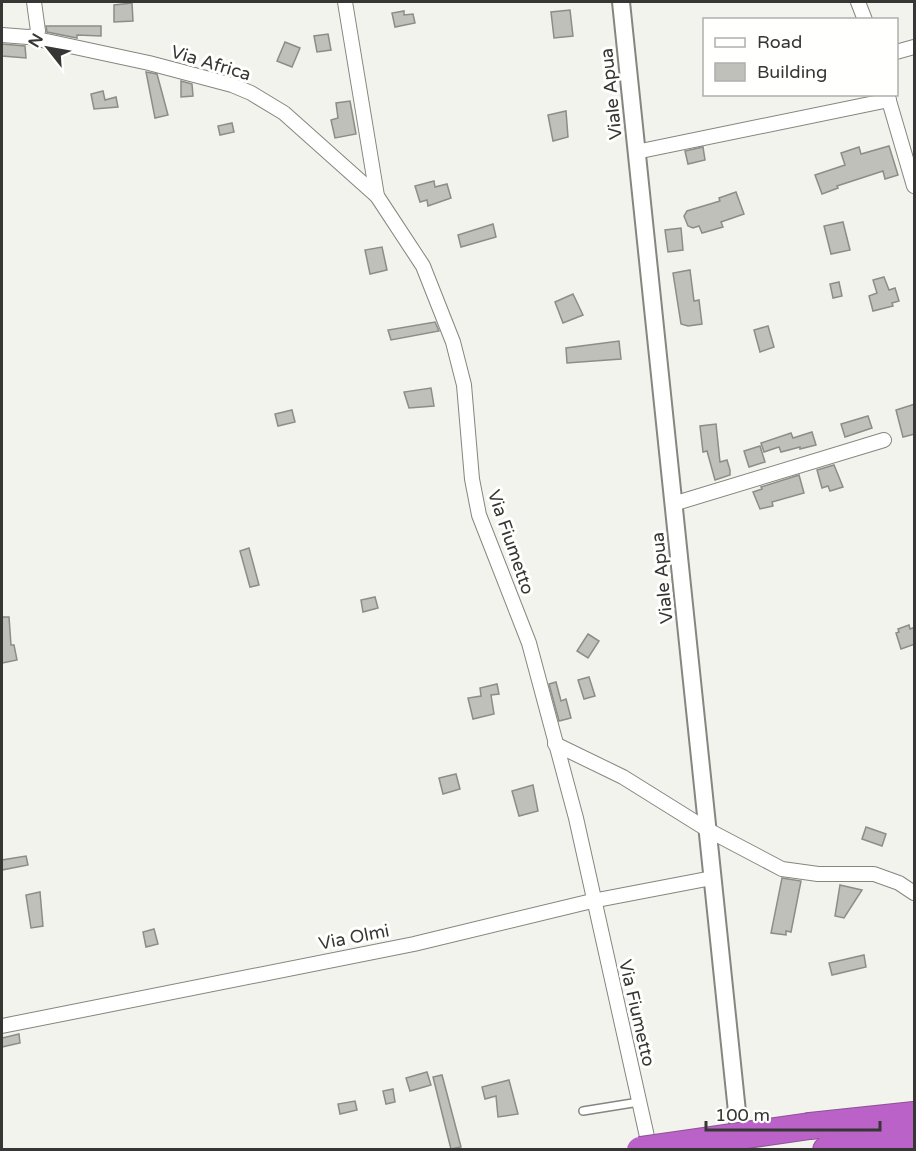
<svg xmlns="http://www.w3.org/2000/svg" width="916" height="1151" font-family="'Varela Round',sans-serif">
<rect width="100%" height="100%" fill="#f2f3ec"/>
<g fill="#bec0b9" stroke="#8c8d87" stroke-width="1.5">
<polygon points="132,3 133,21 114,22 114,5"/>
<polygon points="570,10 573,36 554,38 551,12"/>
<polygon points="404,11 404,15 413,14 415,23 395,27 392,13"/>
<polygon points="46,26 101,26 101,36 77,35 77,38 47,32"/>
<polygon points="328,34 331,50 317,52 314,36"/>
<polygon points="285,42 300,48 292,67 277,61"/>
<polygon points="2,44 25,46 26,58 2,56"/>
<polygon points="146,72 157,74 168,115 155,118"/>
<polygon points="181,81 192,84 193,96 181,97"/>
<polygon points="103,91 105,100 116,97 118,107 94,109 91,94"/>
<polygon points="350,101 356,134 335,138 331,120 338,118 336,103"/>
<polygon points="566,111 568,137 553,141 548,115"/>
<polygon points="232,123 234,132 220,135 218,126"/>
<polygon points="889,146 898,175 885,179 883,171 837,186 838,188 822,194 815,175 845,165 841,153 859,147 861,154"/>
<polygon points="703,147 705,160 688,164 685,151"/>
<polygon points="434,181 435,187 447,184 451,198 428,206 427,200 420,202 415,186"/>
<polygon points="736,192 744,214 721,222 723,227 702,233 699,226 693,228 688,226 684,216 687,211 720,201 719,198"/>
<polygon points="843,222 850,250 831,254 824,226"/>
<polygon points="493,224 496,237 461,247 458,235"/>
<polygon points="681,228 683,250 668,252 665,230"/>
<polygon points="382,247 387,270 370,274 365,250"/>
<polygon points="690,270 694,301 699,300 702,324 688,326 681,324 673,273"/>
<polygon points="884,277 889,290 895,288 899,301 892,303 893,306 873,311 869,296 877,293 873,280"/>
<polygon points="839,282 842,296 833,298 830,284"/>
<polygon points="573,294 583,315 563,323 555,302"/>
<polygon points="435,322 439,331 391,340 388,330"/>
<polygon points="768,326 774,347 760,352 754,330"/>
<polygon points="619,341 621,359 567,363 566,348"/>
<polygon points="431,388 434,406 409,408 404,392"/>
<polygon points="915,404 915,434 903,437 896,410"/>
<polygon points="292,410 295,422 278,426 275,414"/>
<polygon points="868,416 872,428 845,437 841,424"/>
<polygon points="716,424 720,462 727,460 730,470 730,475 715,480 707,451 703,452 700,426"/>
<polygon points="812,432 816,445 800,449 800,447 781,452 779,447 764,452 761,443 791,433 793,438"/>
<polygon points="760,446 765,462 749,467 744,451"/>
<polygon points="834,465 843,487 830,491 828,486 822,488 817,470"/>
<polygon points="799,475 804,493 772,502 773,506 760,509 753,492 762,489 761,487"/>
<polygon points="249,548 259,585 250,587 240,551"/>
<polygon points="375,597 378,608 363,612 361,600"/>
<polygon points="2,617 9,617 11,645 14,645 17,660 2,663"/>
<polygon points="909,625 910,629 915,627 915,644 901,649 896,633 899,632 898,629"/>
<polygon points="588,634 599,641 588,658 577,651"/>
<polygon points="589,677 595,696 584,699 578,680"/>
<polygon points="556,682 561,701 566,699 571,718 559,721 549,684"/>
<polygon points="497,684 499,694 491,695 494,714 473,719 468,698 481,696 480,688"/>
<polygon points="456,774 460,789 443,794 439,778"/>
<polygon points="533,785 538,811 519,816 512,791"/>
<polygon points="866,827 886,834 882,846 862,839"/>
<polygon points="26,856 28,865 2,870 2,860"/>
<polygon points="782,878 801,881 791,932 786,931 786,935 771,933"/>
<polygon points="840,885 862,890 844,918 835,916"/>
<polygon points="40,892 43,926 31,928 26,895"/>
<polygon points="154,929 158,944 146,947 143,932"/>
<polygon points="864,955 866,967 832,975 829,963"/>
<polygon points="19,1034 20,1043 2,1047 2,1038"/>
<polygon points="427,1072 431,1085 410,1091 406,1078"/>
<polygon points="442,1075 461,1147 451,1149 433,1077"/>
<polygon points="509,1080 518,1114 498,1117 496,1096 485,1099 482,1087"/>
<polygon points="393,1089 395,1102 386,1104 383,1091"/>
<polygon points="355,1101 357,1110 340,1114 338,1104"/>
</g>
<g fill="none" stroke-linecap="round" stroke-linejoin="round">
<g stroke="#85867f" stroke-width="10">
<polyline id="service" points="583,1111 639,1102"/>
</g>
<g stroke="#85867f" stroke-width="16">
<g id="minor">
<polyline points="345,2 377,196 423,266 453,342 464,385 472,479 479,515 529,643 576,818 650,1150"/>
<polyline points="858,2 865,20"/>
<polyline points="2,35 28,37 149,63 232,85 251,93 284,113 377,196"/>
<polyline points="28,37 36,36 38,31 34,2"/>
<polyline points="896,52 914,47"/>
<polyline points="887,94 914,186"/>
<polyline points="636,152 889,100"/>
<polyline points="673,504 884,440"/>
<polyline points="555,744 623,777 708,830 782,869 818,874 874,874 899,883 914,893"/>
<polyline points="2,1026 414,944 592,901 712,878"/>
</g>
</g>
<g stroke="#85867f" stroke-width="20">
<polyline id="tertiary" points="621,2 741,1150"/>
</g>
<g stroke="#8c5394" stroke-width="28">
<g id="motorway">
<polyline points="810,1126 914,1115"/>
<polyline points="826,1150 914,1138"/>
</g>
</g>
<use href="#service" stroke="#fff" stroke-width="7"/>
<use href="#minor" stroke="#fff" stroke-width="14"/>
<use href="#tertiary" stroke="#fff" stroke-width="16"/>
<use href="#motorway" stroke="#ba62c7" stroke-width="26"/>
<g stroke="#8c5394" stroke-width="28" stroke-linecap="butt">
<polyline id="motorway-bridge" points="640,1150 810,1126"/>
</g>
<use href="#motorway-bridge" stroke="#ba62c7" stroke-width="26"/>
</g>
<g text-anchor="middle" stroke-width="6" stroke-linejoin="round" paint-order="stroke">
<g font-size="18" fill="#363734" stroke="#fffffe">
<text transform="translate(211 63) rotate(17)" y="6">Via Africa</text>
<text transform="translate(611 94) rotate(-96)" y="6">Viale Apua</text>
<text transform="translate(511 542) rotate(71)" y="6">Via Fiumetto</text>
<text transform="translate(662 578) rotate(-96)" y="6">Viale Apua</text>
<text transform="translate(354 937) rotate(-11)" y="6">Via Olmi</text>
<text transform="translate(637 1013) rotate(77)" y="6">Via Fiumetto</text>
</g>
</g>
<rect width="916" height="1151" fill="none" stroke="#363734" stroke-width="6"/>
<rect x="703" y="18" width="195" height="78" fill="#fffffe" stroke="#afafad" stroke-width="1.5"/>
<rect x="715" y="38" width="30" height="9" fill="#ffffff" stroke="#afafad" stroke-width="1.5"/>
<text x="757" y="48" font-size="18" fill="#363734">Road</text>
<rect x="715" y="63" width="30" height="18" fill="#bec0b9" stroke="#afafad" stroke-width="1.5"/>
<text x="757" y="78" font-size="18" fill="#363734">Building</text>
<g transform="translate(48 48) rotate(301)" stroke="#fffffe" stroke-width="4.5" paint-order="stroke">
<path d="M0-4.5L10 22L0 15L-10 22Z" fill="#363734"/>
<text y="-9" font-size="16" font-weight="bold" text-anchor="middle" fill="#363734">N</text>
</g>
<path d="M706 1121v9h174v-9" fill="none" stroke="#363734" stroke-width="3"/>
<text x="715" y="1121" font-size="18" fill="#363734" stroke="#fffffe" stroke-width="4.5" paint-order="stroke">100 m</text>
</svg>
